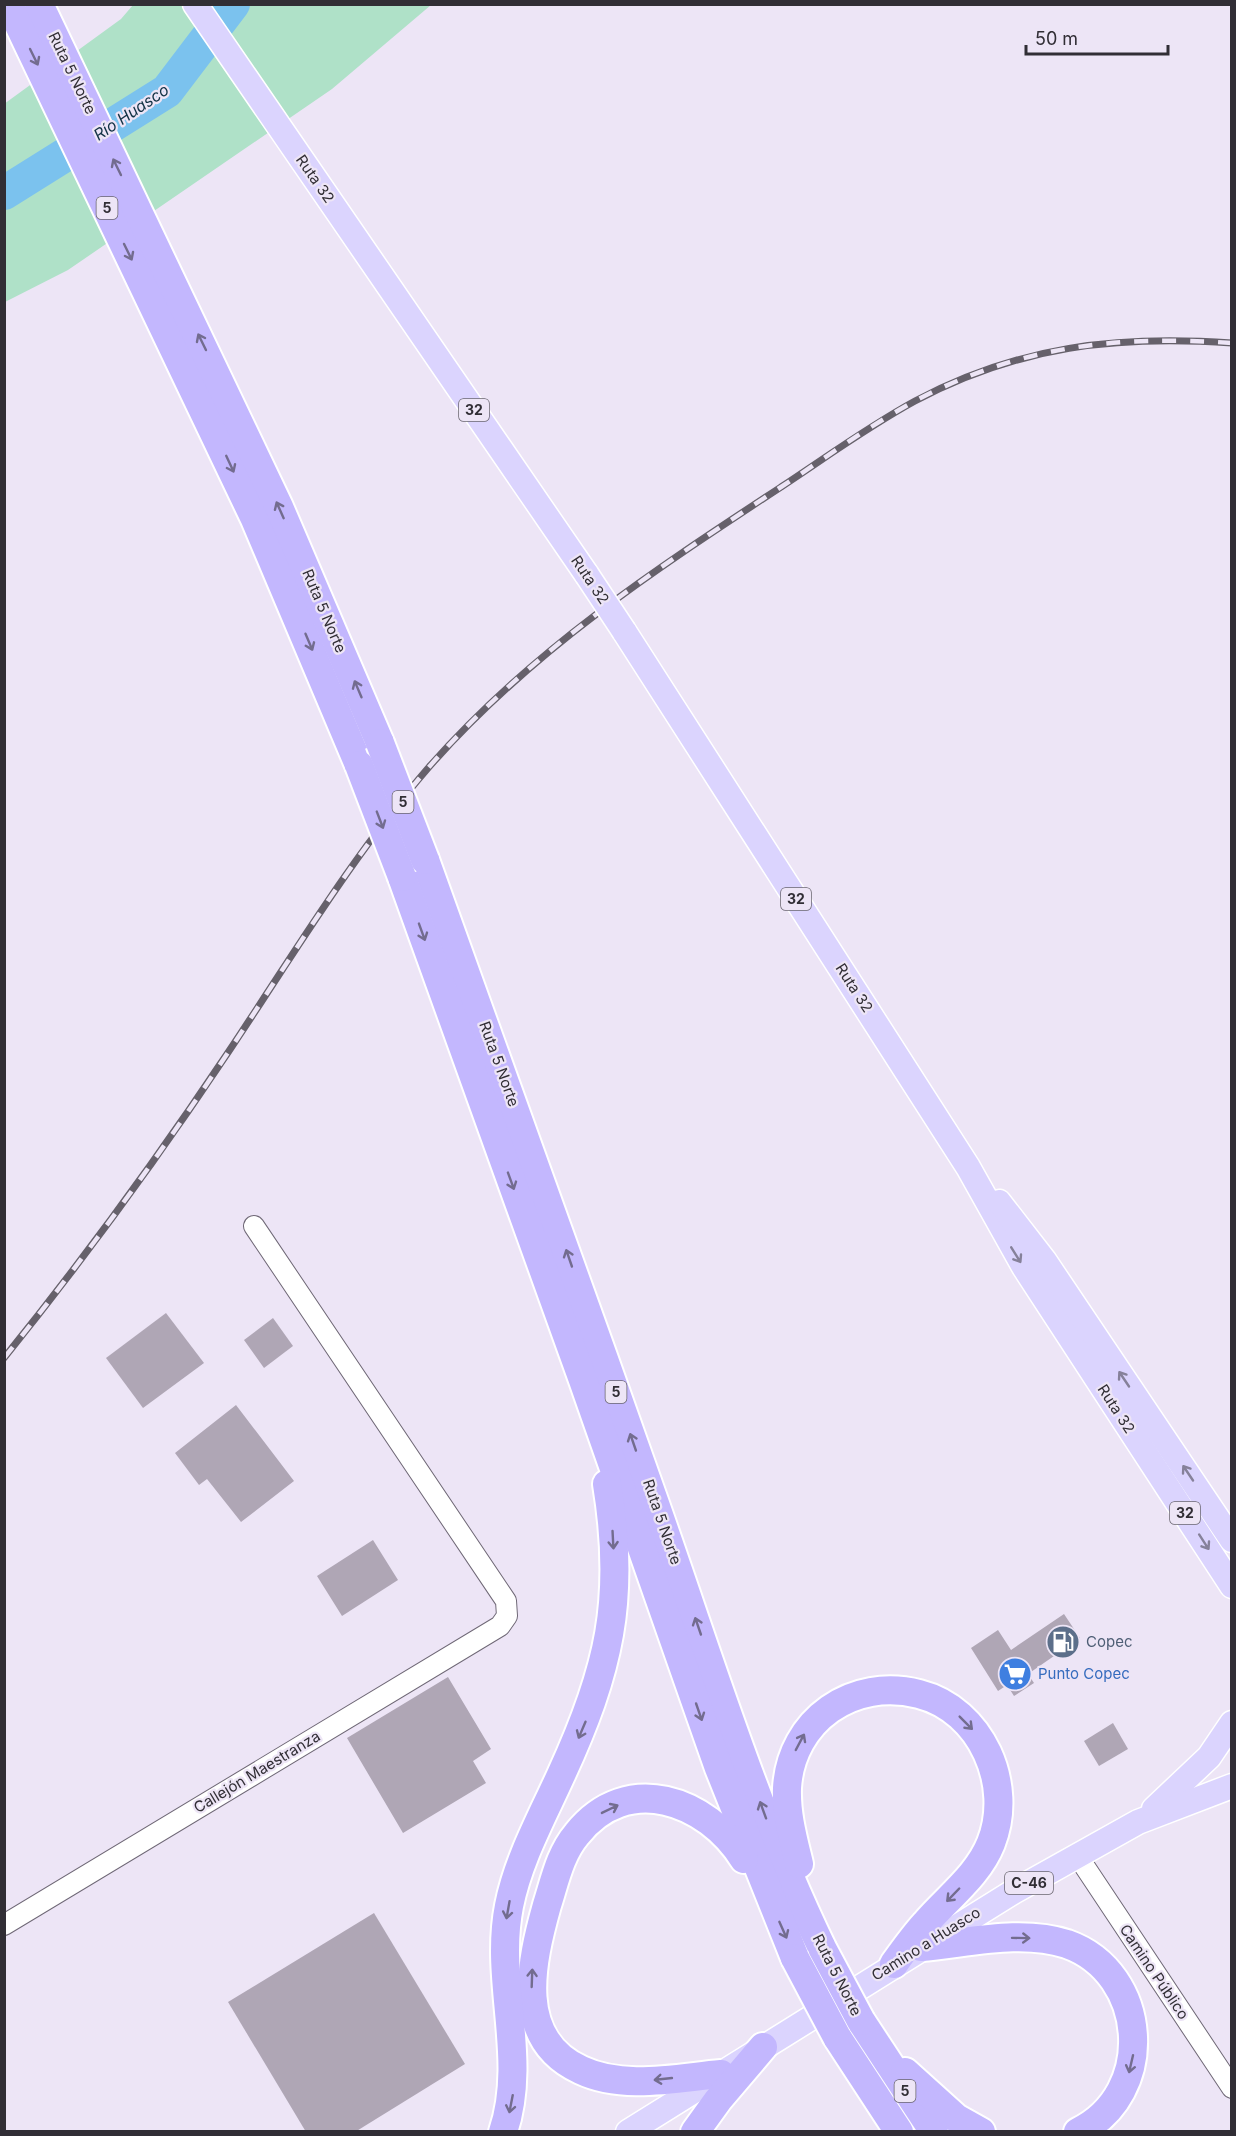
<svg xmlns="http://www.w3.org/2000/svg" width="1236" height="2136" font-family="Inter,sans-serif">
<rect width="100%" height="100%" fill="#ede5f6"/>
<polygon fill="#afe1c8" points="133,5 431,5 332,89 68,270 5,302 4,104 121,19"/>
<g fill="none" stroke-linecap="round" stroke-linejoin="round">
<polyline stroke="#7bc2ee" stroke-width="34" points="4,193 167,91 233,4"/>
</g>
<g fill="#afa6b5">
<polygon points="166,1313 204,1363 143,1408 106,1358"/>
<polygon points="273,1318 293,1346 264,1368 244,1340"/>
<polygon points="236,1405 294,1481 241,1522 207,1479 199,1485 175,1453"/>
<polygon points="373,1540 398,1580 342,1616 317,1576"/>
<polygon points="1064,1614 1080,1638 1028,1674 1034,1683 1014,1696 1007,1685 998,1691 971,1648 998,1630 1011,1650"/>
<polygon points="448,1677 491,1749 473,1761 486,1783 403,1833 347,1738"/>
<polygon points="1113,1723 1128,1749 1099,1766 1084,1741"/>
<polygon points="374,1913 465,2064 355,2132 306,2132 228,2002"/>
</g>
<g fill="none" stroke-linecap="round" stroke-linejoin="round">
<g stroke="#6f6876" stroke-width="22">
<g id="minor">
<polyline points="1077,1855 1232,2088"/>
<polyline points="4,1925 500,1626 507,1616 506,1601 254,1226"/>
</g>
</g>
<g stroke="#fff" stroke-width="27">
<g id="major">
<polyline points="195,4 587,575"/>
<polyline points="624,631 968,1167 1024,1267 1232,1586"/>
<polyline points="999,1202 1044,1260 1232,1540"/>
<polyline points="1154,1809 1209,1757 1232,1723"/>
<polyline points="628,2132 1013,1892 1138,1822 1232,1786"/>
</g>
</g>
<g stroke="#fff" stroke-width="32">
<g id="highway">
<polyline points="9,4 255,519 359,765"/>
<polyline points="39,4 279,507 380,743"/>
<path d="M 425,860 C 502,1074 579,1287 654,1501 C 707,1651 753,1805 822,1948"/>
<polyline points="402,877 583,1380 719,1768 795,1958"/>
<path d="M 799,1864 C 793,1839 786,1814 787,1788 C 791,1720 853,1677 919,1694 C 982,1710 1014,1785 991,1843 C 978,1876 947,1898 925,1924 C 914,1936 904,1950 894,1964"/>
<path d="M 921,1947 C 968,1943 1021,1929 1067,1944 C 1149,1973 1157,2094 1078,2132"/>
<polyline points="861,2021 934,2132"/>
<polyline points="837,2037 899,2132"/>
<polyline points="905,2072 956,2118 981,2132"/>
<path d="M 721,2074 C 676,2078 623,2090 581,2070 C 513,2039 531,1962 547,1905 C 555,1880 560,1854 577,1834 C 627,1771 707,1800 744,1859"/>
<path d="M 503,2132 C 528,2058 494,1981 509,1906 C 518,1860 542,1817 561,1775 C 609,1671 626,1599 607,1484"/>
<polyline points="695,2132 718,2100 763,2047"/>
</g>
</g>
<use href="#minor" stroke="#fff" stroke-width="20"/>
<use href="#major" stroke="#dbd4fe" stroke-width="24"/>
<use href="#highway" stroke="#c3b7fe" stroke-width="28"/>
<g stroke="#66616b" stroke-width="7">
<path id="rail" d="M 4,1358 C 83,1260 157,1159 227,1054 C 292,957 352,856 429,767 C 531,651 653,571 781,487 C 825,458 869,426 915,401 C 1019,346 1116,335 1232,343"/>
</g>
<use href="#rail" stroke="#ede5f6" stroke-width="4.5" stroke-dasharray="14" stroke-linecap="butt"/>
<g stroke="#fff" stroke-width="27" stroke-linecap="butt">
<polyline id="major-bridge" points="587,575 624,631"/>
</g>
<g stroke="#fff" stroke-width="32" stroke-linecap="butt">
<g id="highway-bridge">
<polyline points="380,743 425,860"/>
<polyline points="359,765 402,877"/>
<polyline points="822,1948 861,2021"/>
<polyline points="795,1958 837,2037"/>
</g>
</g>
<use href="#major-bridge" stroke="#dbd4fe" stroke-width="24"/>
<use href="#highway-bridge" stroke="#c3b7fe" stroke-width="28"/>
</g>
<defs><path id="oneway-shaft" d="M-6 0H5M1.5-3L5.5 0L1.5 3" fill="none" stroke-width="1.6" stroke-linecap="round" stroke-linejoin="round" transform="scale(1.5)"/></defs>
<g stroke="#736c8f">
<use href="#oneway-shaft" transform="translate(34 57) rotate(64)"/>
<use href="#oneway-shaft" transform="translate(117 167) rotate(-116)"/>
<use href="#oneway-shaft" transform="translate(128 252) rotate(64)"/>
<use href="#oneway-shaft" transform="translate(202 342) rotate(-116)"/>
<use href="#oneway-shaft" transform="translate(230 464) rotate(65)"/>
<use href="#oneway-shaft" transform="translate(280 510) rotate(-114)"/>
<use href="#oneway-shaft" transform="translate(309 642) rotate(67)"/>
<use href="#oneway-shaft" transform="translate(358 689) rotate(-113)"/>
<use href="#oneway-shaft" transform="translate(380 820) rotate(69)"/>
<use href="#oneway-shaft" transform="translate(422 932) rotate(70)"/>
<use href="#oneway-shaft" transform="translate(511 1181) rotate(70)"/>
<use href="#oneway-shaft" transform="translate(569 1258) rotate(-109)"/>
<use href="#oneway-shaft" transform="translate(633 1442) rotate(-109)"/>
<use href="#oneway-shaft" transform="translate(613 1540) rotate(87)"/>
<use href="#oneway-shaft" transform="translate(698 1626) rotate(-109)"/>
<use href="#oneway-shaft" transform="translate(699 1712) rotate(71)"/>
<use href="#oneway-shaft" transform="translate(966 1723) rotate(45)"/>
<use href="#oneway-shaft" transform="translate(582 1730) rotate(113)"/>
<use href="#oneway-shaft" transform="translate(800 1742) rotate(-62)"/>
<use href="#oneway-shaft" transform="translate(610 1809) rotate(-26)"/>
<use href="#oneway-shaft" transform="translate(763 1810) rotate(-110)"/>
<use href="#oneway-shaft" transform="translate(953 1895) rotate(134)"/>
<use href="#oneway-shaft" transform="translate(508 1910) rotate(100)"/>
<use href="#oneway-shaft" transform="translate(783 1930) rotate(66)"/>
<use href="#oneway-shaft" transform="translate(1021 1938) rotate(1)"/>
<use href="#oneway-shaft" transform="translate(532 1978) rotate(-88)"/>
<use href="#oneway-shaft" transform="translate(1131 2064) rotate(103)"/>
<use href="#oneway-shaft" transform="translate(663 2079) rotate(174)"/>
<use href="#oneway-shaft" transform="translate(511 2104) rotate(101)"/>
</g>
<g stroke="#86819a">
<use href="#oneway-shaft" transform="translate(1016 1255) rotate(58)"/>
<use href="#oneway-shaft" transform="translate(1124 1379) rotate(-124)"/>
<use href="#oneway-shaft" transform="translate(1188 1473) rotate(-124)"/>
<use href="#oneway-shaft" transform="translate(1204 1542) rotate(57)"/>
</g>
<defs>
<g id="fuel-disc" transform="scale(1.725)"><circle r="9.5" fill="#5c6f8a" stroke="#ede5f6"/><path d="M-5.5-6h7V0h2V4h1.3V-2.5L3-4.5l.8-.8L6-3V5H2.5V1h-1V6h-7ZM-4.2-4.7v3.2H.2V-4.7Z" fill="#fff"/></g>
<g id="supermarket-disc" transform="scale(1.725)"><circle r="9.5" fill="#3f7fe0" stroke="#ede5f6"/><path d="M-6-5.5h2.5l.6 2H6L4.5 2H-2.5L-4.4-4H-6ZM-1.5 3.2a1.3 1.3 0 1 0 .1 0ZM3 3.2a1.3 1.3 0 1 0 .1 0Z" fill="#fff"/></g>
</defs>
<g fill-rule="evenodd">
<use href="#fuel-disc" x="1063" y="1642"/>
<use href="#supermarket-disc" x="1015" y="1674"/>
</g>
<g text-anchor="middle" stroke-width="4.5" stroke-linejoin="round" paint-order="stroke">
<g fill="#ede5f6" stroke="#69656f" stroke-width="1.5">
<rect x="96.5" y="197" width="21" height="22" rx="4.5"/>
<rect x="459" y="399" width="30" height="22" rx="4.5"/>
<rect x="392.5" y="791" width="21" height="22" rx="4.5"/>
<rect x="781" y="888" width="30" height="22" rx="4.5"/>
<rect x="605.5" y="1381" width="21" height="22" rx="4.5"/>
<rect x="1170" y="1502" width="30" height="22" rx="4.5"/>
<rect x="1005" y="1872" width="48" height="22" rx="4.5"/>
<rect x="894.5" y="2080" width="21" height="22" rx="4.5"/>
</g>
<g font-size="14" font-weight="bold" fill="#312e35">
<text x="107" y="213">5</text>
<text x="474" y="415">32</text>
<text x="403" y="807">5</text>
<text x="796" y="904">32</text>
<text x="616" y="1397">5</text>
<text x="1185" y="1518">32</text>
<text x="1029" y="1888">C-46</text>
<text x="905" y="2096">5</text>
</g>
<g font-size="15" fill="#312e35" stroke="#ede5f6">
<text transform="translate(72 73) rotate(64)" y="5">Ruta 5 Norte</text>
<text transform="translate(315 179) rotate(55)" y="5">Ruta 32</text>
<text transform="translate(590 580) rotate(56)" y="5">Ruta 32</text>
<text transform="translate(324 611) rotate(67)" y="5">Ruta 5 Norte</text>
<text transform="translate(854 988) rotate(57)" y="5">Ruta 32</text>
<text transform="translate(499 1064) rotate(70)" y="5">Ruta 5 Norte</text>
<text transform="translate(1116 1409) rotate(57)" y="5">Ruta 32</text>
<text transform="translate(662 1522) rotate(71)" y="5">Ruta 5 Norte</text>
<text transform="translate(257 1772) rotate(-31)" y="5">Callejón Maestranza</text>
<text transform="translate(926 1944) rotate(-32)" y="5">Camino a Huasco</text>
<text transform="translate(1154 1972) rotate(56)" y="5">Camino Público</text>
<text transform="translate(837 1975) rotate(63)" y="5">Ruta 5 Norte</text>
</g>
<g font-size="15" fill="#4e5e75" stroke="#ede5f6" text-anchor="start">
<text x="1086" y="1647">Copec</text>
</g>
<g font-size="15" fill="#366cbe" stroke="#ede5f6" text-anchor="start">
<text x="1038" y="1679">Punto Copec</text>
</g>
<g font-size="16" font-style="italic" fill="#123245" stroke="#ede5f6">
<text transform="translate(131 112) rotate(-34)" y="6">Río Huasco</text>
</g>
</g>
<rect width="1236" height="2136" fill="none" stroke="#312e35" stroke-width="12"/>
<path d="M1026 45v9h142v-9" fill="none" stroke="#312e35" stroke-width="3"/>
<text x="1035" y="45" font-size="18" fill="#312e35" stroke="#ede5f6" stroke-width="4.5" paint-order="stroke">50 m</text>
</svg>
